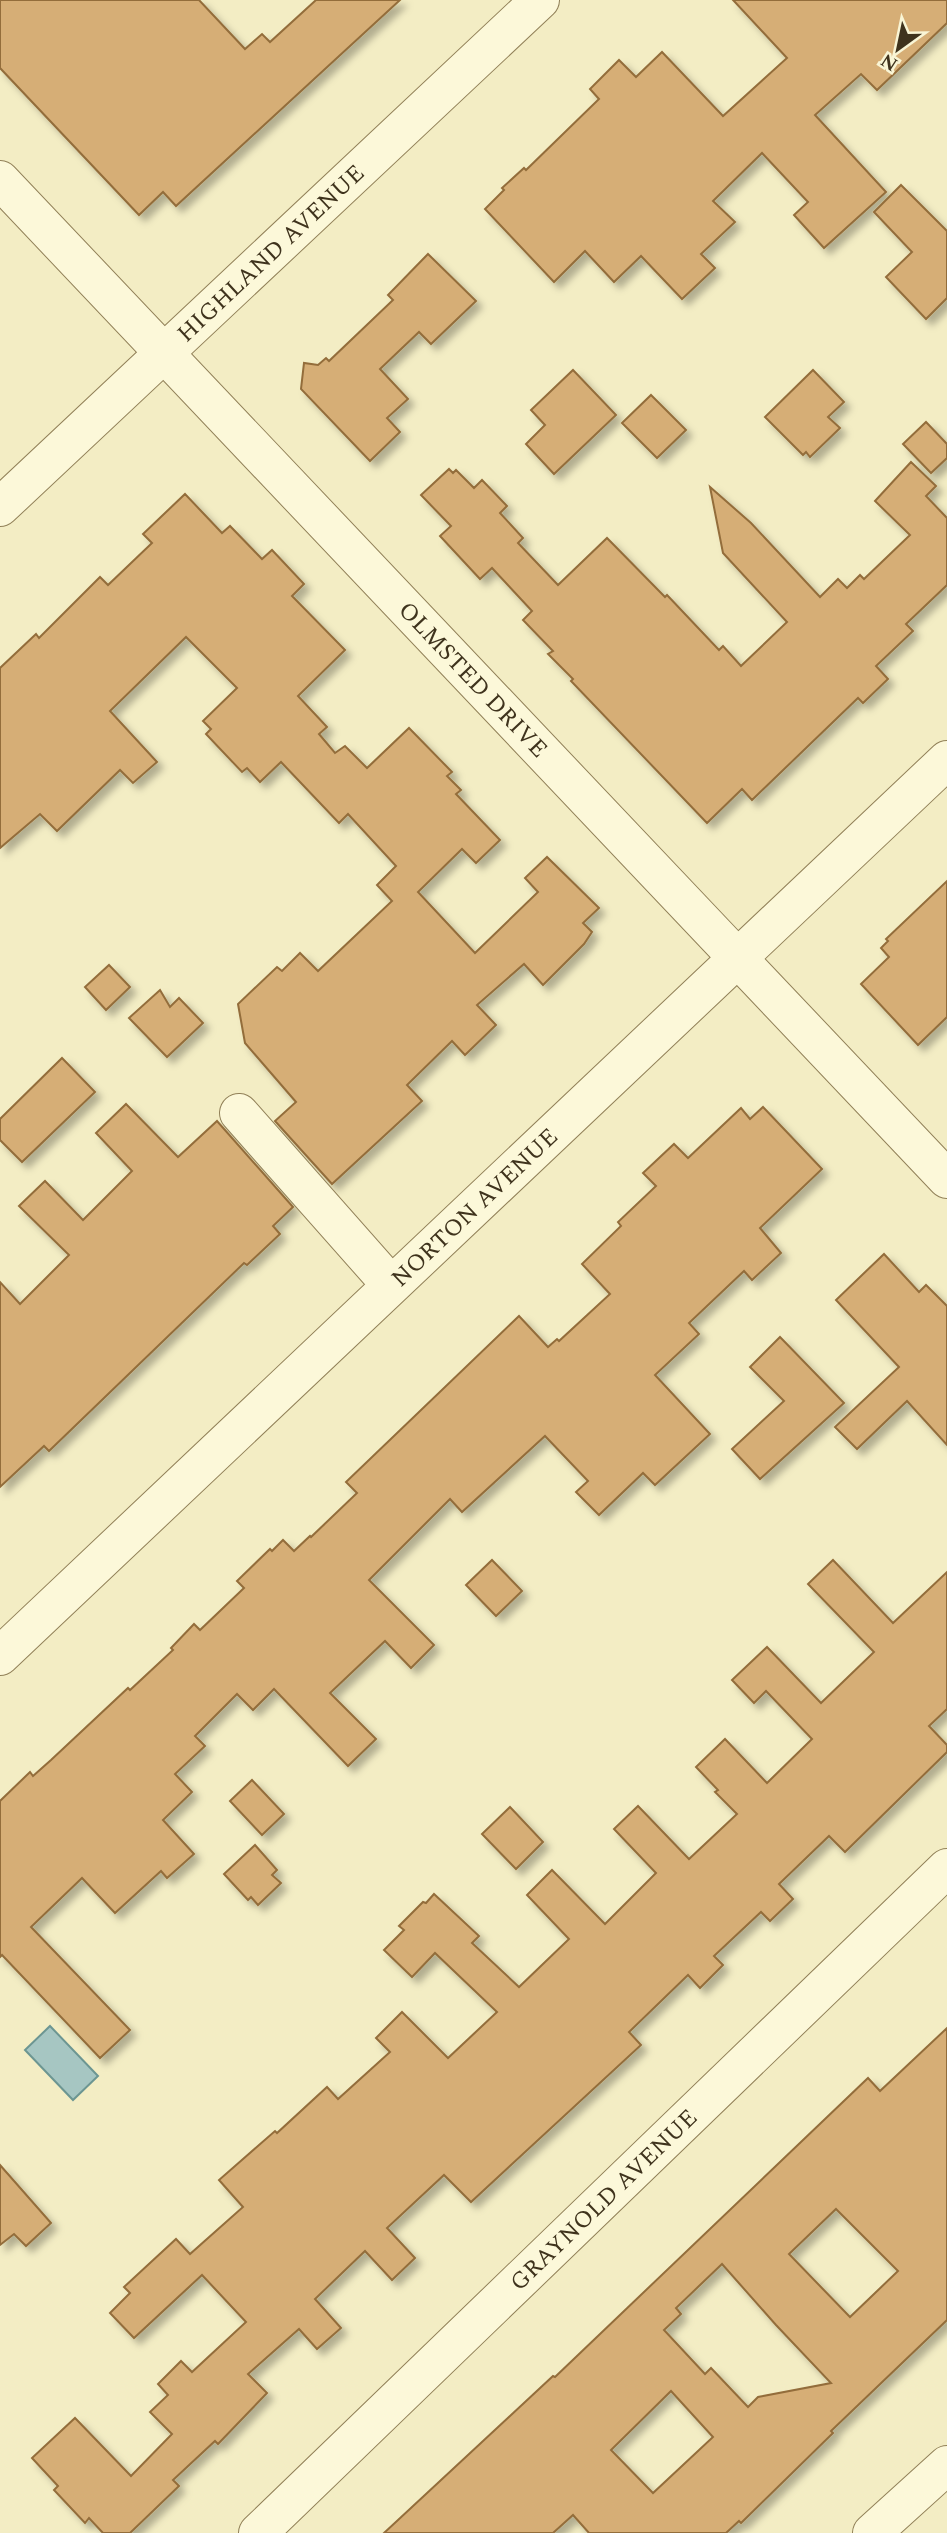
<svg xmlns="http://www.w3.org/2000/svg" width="947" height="2533" font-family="Spectral,serif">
<defs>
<filter id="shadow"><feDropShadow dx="6" dy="6" stdDeviation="3.5" flood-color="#0004"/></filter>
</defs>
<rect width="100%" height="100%" fill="#f3edc4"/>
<polygon fill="#a6c6c2" stroke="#6c9692" stroke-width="2" points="50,2026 98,2076 73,2100 25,2050"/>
<g fill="#d6ae76" stroke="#936d3b" stroke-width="2" fill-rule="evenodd" filter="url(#shadow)">
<polygon points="0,0 199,0 245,49 262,34 270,42 316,0 400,0 176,206 163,192 139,215 0,68"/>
<polygon points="733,0 947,0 947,23 877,90 861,74 815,115 886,192 824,248 794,215 808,202 762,153 713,201 735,222 701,254 715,268 682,299 641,256 614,282 585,251 554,282 485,209 504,190 502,188 524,168 526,170 599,99 590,89 619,60 636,77 662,52 723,116 787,58"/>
<polygon points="901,185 947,231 947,298 926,319 886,277 912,252 874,212"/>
<polygon points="428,254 476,301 431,344 419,332 380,369 408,399 387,418 400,432 370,461 301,389 304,363 318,365 326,358 329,361 393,300 388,295"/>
<polygon points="573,370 616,415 554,474 526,444 545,425 531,410"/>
<polygon points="813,370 844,402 828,417 840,428 810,457 806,452 803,455 765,417"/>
<polygon points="651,395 686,430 657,458 622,423"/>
<polygon points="926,422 947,444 947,458 931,473 903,444"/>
<polygon points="911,462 936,486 926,496 947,518 947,585 906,624 913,631 876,666 888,679 863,703 858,698 752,800 742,789 707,823 571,681 573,679 548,654 553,651 523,620 532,611 492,568 480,579 440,536 451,526 421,495 449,469 453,473 456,470 474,488 482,480 507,506 500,513 523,538 518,543 558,585 607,538 665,597 667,595 719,650 723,646 741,666 787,622 723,553 710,487 751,523 820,597 838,579 847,588 860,575 864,579 910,535 875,501"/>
<polygon points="185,494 222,533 230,526 262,559 272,550 304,584 292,596 345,650 298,696 327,727 319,734 335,753 345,746 367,768 409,728 452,772 447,776 461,790 456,794 500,840 476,863 462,849 418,892 475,953 538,892 525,878 547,857 599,908 583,923 592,932 584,944 543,985 524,964 477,1005 496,1025 465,1055 452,1041 407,1085 422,1101 332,1184 275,1121 296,1102 245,1043 238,1004 277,967 282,971 300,953 318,971 392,901 377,885 396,866 348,814 339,823 281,762 260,782 247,768 242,772 206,734 211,729 203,721 237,688 186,637 110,711 157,762 133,783 120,770 57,831 40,814 0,848 0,668 36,634 39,638 100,577 108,585 152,543 143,534"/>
<polygon points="947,881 947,1017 918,1045 861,984 889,957 881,948 888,941 886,939"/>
<polygon points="109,965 130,987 106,1010 85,987"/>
<polygon points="160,990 170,1007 179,998 203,1023 167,1057 129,1018"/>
<polygon points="62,1058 95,1092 22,1162 0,1140 0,1119"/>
<polygon points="126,1104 178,1157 217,1121 293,1207 273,1226 280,1234 247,1265 244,1263 49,1451 44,1446 0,1487 0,1282 20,1304 69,1255 19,1206 45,1181 83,1220 132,1171 96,1133"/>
<polygon points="763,1107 822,1169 760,1228 781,1253 752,1280 744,1271 689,1323 699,1334 655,1375 710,1434 655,1485 643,1473 599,1515 576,1492 588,1481 545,1436 462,1512 450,1499 369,1580 434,1645 411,1668 385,1641 330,1693 376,1739 348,1766 274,1689 253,1710 237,1694 195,1736 205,1746 175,1774 192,1792 163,1820 194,1854 167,1878 161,1871 115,1913 82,1878 31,1927 130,2030 100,2058 2,1955 0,1957 0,1801 30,1772 33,1776 51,1760 128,1688 130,1690 173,1650 171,1648 194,1624 200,1630 244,1588 237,1581 270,1549 272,1551 283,1540 294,1551 310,1536 311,1537 357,1493 346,1482 519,1316 548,1347 557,1339 559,1341 610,1294 582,1264 621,1226 618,1222 656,1186 643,1173 674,1144 688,1158 741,1108 750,1119"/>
<polygon points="884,1254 919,1292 926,1285 947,1306 947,1445 907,1401 857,1449 835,1427 899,1367 836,1300"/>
<polygon points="780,1337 844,1403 760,1479 732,1449 784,1401 750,1367"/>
<polygon points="492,1560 522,1591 496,1616 466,1585"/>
<polygon points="833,1560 893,1623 947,1572 947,1709 929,1726 947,1745 947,1752 845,1852 829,1836 779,1884 793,1899 770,1921 761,1912 714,1956 723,1965 700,1988 688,1975 629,2032 641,2045 471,2202 444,2175 387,2228 415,2258 392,2280 365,2251 315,2299 341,2328 317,2349 299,2329 248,2374 267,2393 218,2444 215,2441 173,2480 179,2486 130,2533 103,2533 89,2518 85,2523 54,2490 58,2486 32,2458 75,2418 131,2476 172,2434 150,2412 168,2395 158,2384 181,2361 192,2372 246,2322 202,2275 134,2338 110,2313 130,2293 124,2287 176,2239 190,2254 243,2207 219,2180 275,2131 277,2133 327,2087 338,2099 390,2052 376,2038 402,2012 448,2058 497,2012 435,1953 412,1977 384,1950 404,1930 399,1926 423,1902 426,1903 434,1894 479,1936 472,1943 519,1987 569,1939 527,1895 552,1870 605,1924 656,1873 614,1829 638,1806 689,1859 737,1814 715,1792 718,1790 696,1767 725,1739 767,1783 812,1739 766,1691 754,1703 732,1680 767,1647 821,1703 874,1652 808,1584"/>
<polygon points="252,1780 284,1814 262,1835 230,1801"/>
<polygon points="510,1807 543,1842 516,1869 482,1834"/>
<polygon points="255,1845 277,1870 272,1875 281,1883 258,1905 251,1897 248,1900 224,1874"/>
<path d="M 947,2028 L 947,2320 L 831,2431 L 833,2433 L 741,2523 L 739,2521 L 726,2533 L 589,2533 L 573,2515 L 553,2533 L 384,2533 L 553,2376 L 555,2377 L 868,2078 L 880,2091 ZM 836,2209 L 898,2271 L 850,2317 L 789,2254 ZM 722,2264 L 776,2325 L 831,2383 L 758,2397 L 748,2407 L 711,2368 L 705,2374 L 664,2330 L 681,2314 L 676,2308 ZM 671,2391 L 713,2437 L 653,2493 L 611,2450 Z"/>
<polygon points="0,2165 51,2223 26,2246 14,2234 0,2245"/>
</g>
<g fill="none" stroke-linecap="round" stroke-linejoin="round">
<g stroke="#918058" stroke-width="40">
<g id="minor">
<path id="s1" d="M 0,180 L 947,1179"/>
<path id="s2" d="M 0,507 L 540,0"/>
<polyline points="239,1113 391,1285"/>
<path id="s3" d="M 0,1656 L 947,760"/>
<path id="s4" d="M 258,2533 L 947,1868"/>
<polyline points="872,2533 947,2465"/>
</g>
</g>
<use href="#minor" stroke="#fcf8d9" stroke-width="38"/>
</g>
<g text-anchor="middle" stroke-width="5" stroke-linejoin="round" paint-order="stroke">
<g font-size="24" fill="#3f331d" stroke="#f9f5d5">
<text dy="8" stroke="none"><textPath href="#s2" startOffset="371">HIGHLAND AVENUE</textPath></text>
<text dy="8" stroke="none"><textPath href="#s1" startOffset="688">OLMSTED DRIVE</textPath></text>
<text dy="8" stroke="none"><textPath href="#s3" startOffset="653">NORTON AVENUE</textPath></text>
<text dy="8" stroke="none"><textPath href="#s4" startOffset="480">GRAYNOLD AVENUE</textPath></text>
</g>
</g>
<g transform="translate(898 49) rotate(213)" stroke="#f9f5d5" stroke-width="5" paint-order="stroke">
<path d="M0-5L12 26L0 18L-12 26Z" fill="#3f331d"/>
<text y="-10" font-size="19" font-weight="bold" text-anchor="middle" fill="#3f331d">N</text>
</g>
</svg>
